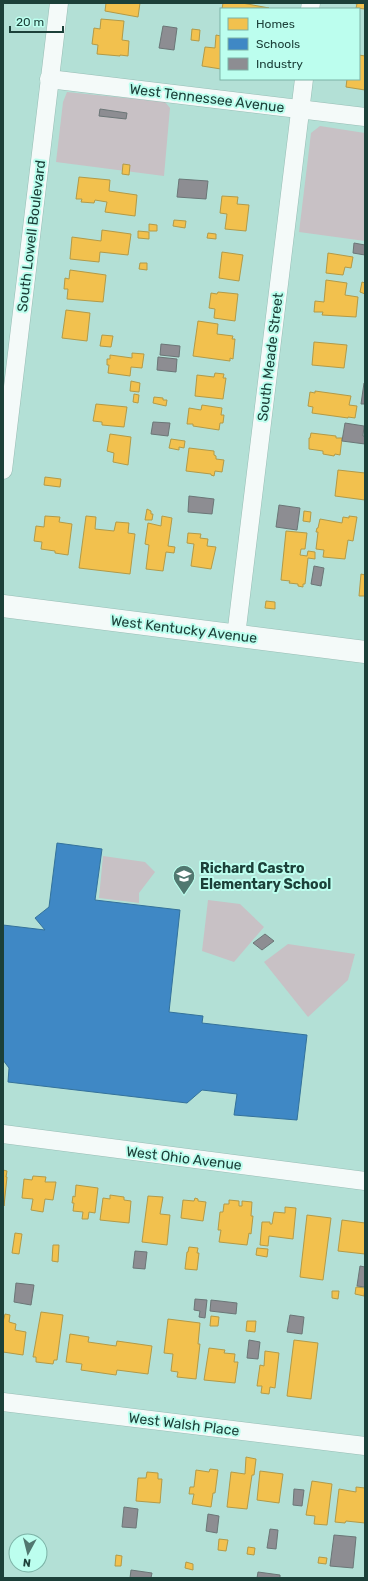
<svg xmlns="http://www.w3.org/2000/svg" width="368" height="1581" font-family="Rubik,sans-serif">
<rect width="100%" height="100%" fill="#b3e0d6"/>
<g fill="#c8c1c5">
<polygon points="67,92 165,102 170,108 164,176 56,162 63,102"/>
<polygon points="320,126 365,133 365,241 299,232 311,133"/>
<polygon points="103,856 145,862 155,872 139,893 139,903 99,898"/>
<polygon points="208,900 240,904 264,927 234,962 202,951"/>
<polygon points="288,944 355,954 348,980 308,1017 264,962"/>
</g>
<g fill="#f2c14e" stroke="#b29a48">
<polygon points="106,3 140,3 138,17 105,11"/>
<polygon points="223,3 242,3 269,8 222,9"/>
<polygon points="353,3 365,3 365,9 356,8 357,4"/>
<polygon points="101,19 124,21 122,40 129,41 128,56 120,55 120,56 97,54 98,45 92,44 94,28 100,29"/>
<polygon points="192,29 200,30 199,41 191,40"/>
<polygon points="216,35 221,36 221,69 202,66 205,47 215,48"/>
<polygon points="359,55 365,56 365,90 346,87 347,79 359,79"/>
<polygon points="123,164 130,165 129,175 122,174"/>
<polygon points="79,177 110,180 109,191 137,195 135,216 105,212 107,202 95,200 94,203 81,202 82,199 76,199"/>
<polygon points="222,196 238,197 237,204 249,205 246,231 225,229 227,214 220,213"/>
<polygon points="174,220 186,221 185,228 173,226"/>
<polygon points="149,224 157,225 157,231 149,231"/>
<polygon points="102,230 131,234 128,255 100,252 99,262 70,259 72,237 101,241"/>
<polygon points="138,231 149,232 149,239 138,238"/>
<polygon points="208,233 216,234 216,239 207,238"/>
<polygon points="222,252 243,255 239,281 219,278"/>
<polygon points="328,253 353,257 351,268 345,267 343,275 326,273"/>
<polygon points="140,263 147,263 147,270 139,269"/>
<polygon points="70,270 106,275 103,302 67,299 68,289 64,289 65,278 69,279"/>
<polygon points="326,280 347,283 345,295 358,297 356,317 322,315 323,312 314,312 315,301 324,302"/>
<polygon points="362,282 365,283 365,294 360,292"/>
<polygon points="218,292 238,294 235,321 214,318 215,309 209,308 211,293 217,294"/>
<polygon points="66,310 90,313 87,341 62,338"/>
<polygon points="198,321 218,324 217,334 233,336 232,339 235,339 233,359 230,358 230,361 193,356"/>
<polygon points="102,335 113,336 111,347 100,346"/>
<polygon points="314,342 347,345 344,368 312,365"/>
<polygon points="132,353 144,354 142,368 131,367 130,376 108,373 109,365 107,365 107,359 110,359 110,355 132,358"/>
<polygon points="215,373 224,374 223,378 226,378 223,399 195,396 197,375 214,377"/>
<polygon points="131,381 140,383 139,392 130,391"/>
<polygon points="315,391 351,396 349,405 357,406 355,418 348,417 348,418 312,413 313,407 308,406 310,392 315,393"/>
<polygon points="134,394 139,395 138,403 133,402"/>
<polygon points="154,397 163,398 163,400 167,400 166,406 153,403"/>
<polygon points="96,404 127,407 124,427 102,425 102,422 93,421"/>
<polygon points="202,405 222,408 221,415 224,415 223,423 220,423 219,430 193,426 193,424 187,424 189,408 201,410"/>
<polygon points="311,433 336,436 336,438 342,438 340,455 335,454 334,456 323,454 323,451 309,449 309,438 310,438"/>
<polygon points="110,434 131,437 128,465 113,462 114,453 107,451"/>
<polygon points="171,439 185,441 184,448 179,447 179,450 169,448"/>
<polygon points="189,448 214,451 214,455 216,456 216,459 224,460 222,472 215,471 214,476 211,475 211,474 186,471"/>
<polygon points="338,470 365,473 365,500 335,496"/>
<polygon points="45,477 61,479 60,487 44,485"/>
<polygon points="147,509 151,511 151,514 153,514 152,520 145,520"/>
<polygon points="304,511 311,512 310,522 303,521"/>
<polygon points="45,516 60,517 59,522 72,524 68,555 55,553 55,551 41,549 42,542 34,541 36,526 44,527"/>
<polygon points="86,516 96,517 95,529 114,531 116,522 129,523 128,533 135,534 130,574 79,568"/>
<polygon points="162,516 172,518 168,546 175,547 174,553 166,552 163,571 146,569 149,545 145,544 148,523 161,526"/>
<polygon points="349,516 357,517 353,541 348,540 345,559 323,557 324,550 316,549 318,532 316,532 317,528 318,528 320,519 342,523 343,517 349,518"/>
<polygon points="286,531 307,533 305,549 301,549 300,555 307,556 308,551 315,552 315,559 308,558 305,584 303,584 303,587 298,586 298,584 289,583 290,581 281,580"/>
<polygon points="188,533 201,534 200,538 208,539 207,546 216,547 211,569 191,566 194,544 187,543"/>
<polygon points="361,574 365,575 365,596 359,596"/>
<polygon points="266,601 275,602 275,609 265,608"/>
<polygon points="3,1170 7,1171 6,1177 7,1177 4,1206"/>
<polygon points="33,1176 46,1177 45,1182 56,1182 53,1200 45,1199 43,1212 31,1210 33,1199 22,1198 24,1179 32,1180"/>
<polygon points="76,1185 98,1188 95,1213 89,1212 88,1219 82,1219 83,1212 73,1211 74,1203 72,1203 73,1196 75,1197"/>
<polygon points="110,1195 124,1197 124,1200 131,1201 129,1223 100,1220 103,1198 110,1199"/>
<polygon points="148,1196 163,1197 160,1214 170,1215 167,1245 142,1242"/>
<polygon points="195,1198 198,1199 198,1201 206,1202 203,1221 181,1218 183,1200 194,1201"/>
<polygon points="229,1200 239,1201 239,1206 242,1206 242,1201 252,1202 251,1216 253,1216 251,1234 249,1233 247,1245 219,1242 221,1230 218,1230 220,1212 223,1212 224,1204 229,1204"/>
<polygon points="285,1207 296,1208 293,1239 269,1236 268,1246 260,1245 262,1222 270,1222 270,1224 272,1224 274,1212 285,1213"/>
<polygon points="307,1215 331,1218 323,1280 300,1277"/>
<polygon points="342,1220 365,1223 365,1254 338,1251"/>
<polygon points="15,1233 22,1234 19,1254 12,1253"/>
<polygon points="53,1245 59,1245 58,1262 52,1261"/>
<polygon points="189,1247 198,1248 197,1253 199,1253 197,1270 185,1269 187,1252 188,1252"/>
<polygon points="257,1248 268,1249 267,1257 256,1255"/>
<polygon points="356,1287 365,1288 364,1296 355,1294"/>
<polygon points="332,1291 339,1291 338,1299 332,1298"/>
<polygon points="41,1312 63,1315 57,1360 54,1360 53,1364 36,1362 36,1357 33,1357"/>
<polygon points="5,1314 10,1315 9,1322 16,1324 15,1330 26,1332 23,1355 3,1352 3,1322"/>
<polygon points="211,1316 219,1317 218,1326 210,1326"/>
<polygon points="168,1319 200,1323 198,1344 200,1344 196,1379 177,1377 178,1372 171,1371 173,1354 164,1353"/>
<polygon points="247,1321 256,1321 255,1332 246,1331"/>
<polygon points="70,1334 89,1337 88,1342 116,1346 117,1341 152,1346 148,1374 117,1370 116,1375 81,1370 82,1364 66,1362"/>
<polygon points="294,1340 318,1343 311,1399 287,1396"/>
<polygon points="209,1348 225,1350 224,1353 235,1354 234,1362 238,1362 235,1383 204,1380"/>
<polygon points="265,1351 279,1353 275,1388 270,1387 269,1394 261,1393 262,1386 257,1386 260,1365 264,1366"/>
<polygon points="246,1457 256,1459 254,1475 252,1475 247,1509 227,1507 231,1472 245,1474"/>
<polygon points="210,1469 218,1470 215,1493 213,1493 211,1507 192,1504 194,1494 189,1494 190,1487 194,1487 196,1470 209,1472"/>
<polygon points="260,1471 283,1474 279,1503 257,1500"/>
<polygon points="147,1472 158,1473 158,1479 162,1479 160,1503 136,1501 138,1478 146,1478"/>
<polygon points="312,1481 332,1484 327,1525 314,1524 315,1516 306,1515"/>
<polygon points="356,1487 365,1488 365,1523 346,1521 345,1523 335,1522 339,1489 356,1492"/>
<polygon points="219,1539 228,1540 226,1551 218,1550"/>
<polygon points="248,1547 255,1548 254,1555 247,1554"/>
<polygon points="116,1555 122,1556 121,1566 115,1566"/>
<polygon points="319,1557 327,1558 326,1564 318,1563"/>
<polygon points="186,1562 193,1564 193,1570 185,1568"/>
</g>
<polygon fill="#3f88c5" stroke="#34729b" points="57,843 102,849 95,900 180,910 169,1012 203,1016 202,1023 307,1035 297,1120 234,1115 237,1094 202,1090 187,1103 8,1082 9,1068 3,1060 3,925 45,930 35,918 49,907"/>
<g fill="#8d8d92" stroke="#6b7677">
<polygon points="163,26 177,28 174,50 159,48"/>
<polygon points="100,109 127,113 126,119 99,116"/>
<polygon points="179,179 208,181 206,199 177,197"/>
<polygon points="354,243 365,245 365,255 353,253"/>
<polygon points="161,344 180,346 179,357 160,355"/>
<polygon points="158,357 177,359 176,372 157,370"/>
<polygon points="364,383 365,383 365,404 361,404"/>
<polygon points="153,422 170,423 168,436 151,434"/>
<polygon points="345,423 364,426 363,436 365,436 365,444 342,441"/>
<polygon points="189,496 214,499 212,514 188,512"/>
<polygon points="279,505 300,508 297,530 276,527"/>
<polygon points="314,566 324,568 321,586 311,584"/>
<polygon points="265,934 274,941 262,950 253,943"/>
<polygon points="135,1251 147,1252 145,1269 133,1268"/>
<polygon points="360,1266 365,1267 365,1287 357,1286"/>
<polygon points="16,1283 34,1285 31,1305 14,1302"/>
<polygon points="195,1299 207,1300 205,1318 199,1317 200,1311 194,1310"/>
<polygon points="211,1300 237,1303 236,1314 210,1311"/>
<polygon points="290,1315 304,1317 302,1334 287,1332"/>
<polygon points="249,1340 260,1342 258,1359 247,1358"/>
<polygon points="294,1489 304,1490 302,1506 293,1505"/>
<polygon points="124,1507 138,1509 136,1528 122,1527"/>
<polygon points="208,1514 219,1516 217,1533 206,1531"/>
<polygon points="270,1529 278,1530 276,1549 267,1548"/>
<polygon points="334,1535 356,1537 353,1568 330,1566"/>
<polygon points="131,1570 152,1573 151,1578 130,1578"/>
<polygon points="258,1572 280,1575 280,1578 257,1578"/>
</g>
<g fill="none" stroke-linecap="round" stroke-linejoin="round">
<g stroke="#98bdb5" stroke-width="19">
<g id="minor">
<polyline points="310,9 311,3"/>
<polyline points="49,79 365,117"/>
<polyline points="3,470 59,3"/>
<polyline points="236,636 304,79"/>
<polyline points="3,1134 365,1181"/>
<polyline points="3,1402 365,1446"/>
</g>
</g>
<g stroke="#98bdb5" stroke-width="23">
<polyline id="tertiary" points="3,606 365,652"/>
</g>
<use href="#minor" stroke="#f4faf9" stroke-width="18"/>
<use href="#tertiary" stroke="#f4faf9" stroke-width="22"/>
</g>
<defs>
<g id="school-pin" transform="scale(1.15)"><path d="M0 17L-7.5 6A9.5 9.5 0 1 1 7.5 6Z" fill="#517870" stroke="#bcfeee"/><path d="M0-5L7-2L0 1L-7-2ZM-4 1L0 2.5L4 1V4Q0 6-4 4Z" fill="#fff"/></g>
</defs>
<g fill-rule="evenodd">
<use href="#school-pin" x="184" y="876"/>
</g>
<g text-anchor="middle" stroke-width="4" stroke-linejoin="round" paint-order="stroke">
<g font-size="14" fill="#1c4039" stroke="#bcfeee">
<text transform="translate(207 98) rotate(7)" y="5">West Tennessee Avenue</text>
<text transform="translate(31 236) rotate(-83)" y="5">South Lowell Boulevard</text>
<text transform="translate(270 357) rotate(-83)" y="5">South Meade Street</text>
<text transform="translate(184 629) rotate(7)" y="5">West Kentucky Avenue</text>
<text transform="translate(184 1158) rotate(7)" y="5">West Ohio Avenue</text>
<text transform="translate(184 1424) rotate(7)" y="5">West Walsh Place</text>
</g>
<g font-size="14" font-weight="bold" fill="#1c4039" stroke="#bcfeee" text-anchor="start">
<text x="200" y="873">Richard Castro<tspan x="200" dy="16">Elementary School</tspan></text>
</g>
</g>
<rect width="368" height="1581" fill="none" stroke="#1c4039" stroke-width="8"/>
<rect x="220" y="8" width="140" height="72" fill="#bcfeee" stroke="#7cb2a6"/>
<rect x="228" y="18" width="20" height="12" fill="#f2c14e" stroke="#7cb2a6"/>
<text x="256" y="28" font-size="12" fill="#1c4039">Homes</text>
<rect x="228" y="38" width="20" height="12" fill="#3f88c5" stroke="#7cb2a6"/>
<text x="256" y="48" font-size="12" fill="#1c4039">Schools</text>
<rect x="228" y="58" width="20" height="12" fill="#8d8d92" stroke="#7cb2a6"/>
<text x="256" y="68" font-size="12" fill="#1c4039">Industry</text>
<g transform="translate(28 1553) rotate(187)"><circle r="19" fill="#bcfeee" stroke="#7cb2a6"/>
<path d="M0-3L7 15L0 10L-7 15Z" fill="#517870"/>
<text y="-6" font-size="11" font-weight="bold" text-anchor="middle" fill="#1c4039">N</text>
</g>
<path d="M10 26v6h53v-6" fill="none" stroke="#1c4039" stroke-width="2"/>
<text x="16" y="26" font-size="12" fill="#1c4039" stroke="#bcfeee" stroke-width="3" paint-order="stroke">20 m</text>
</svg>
